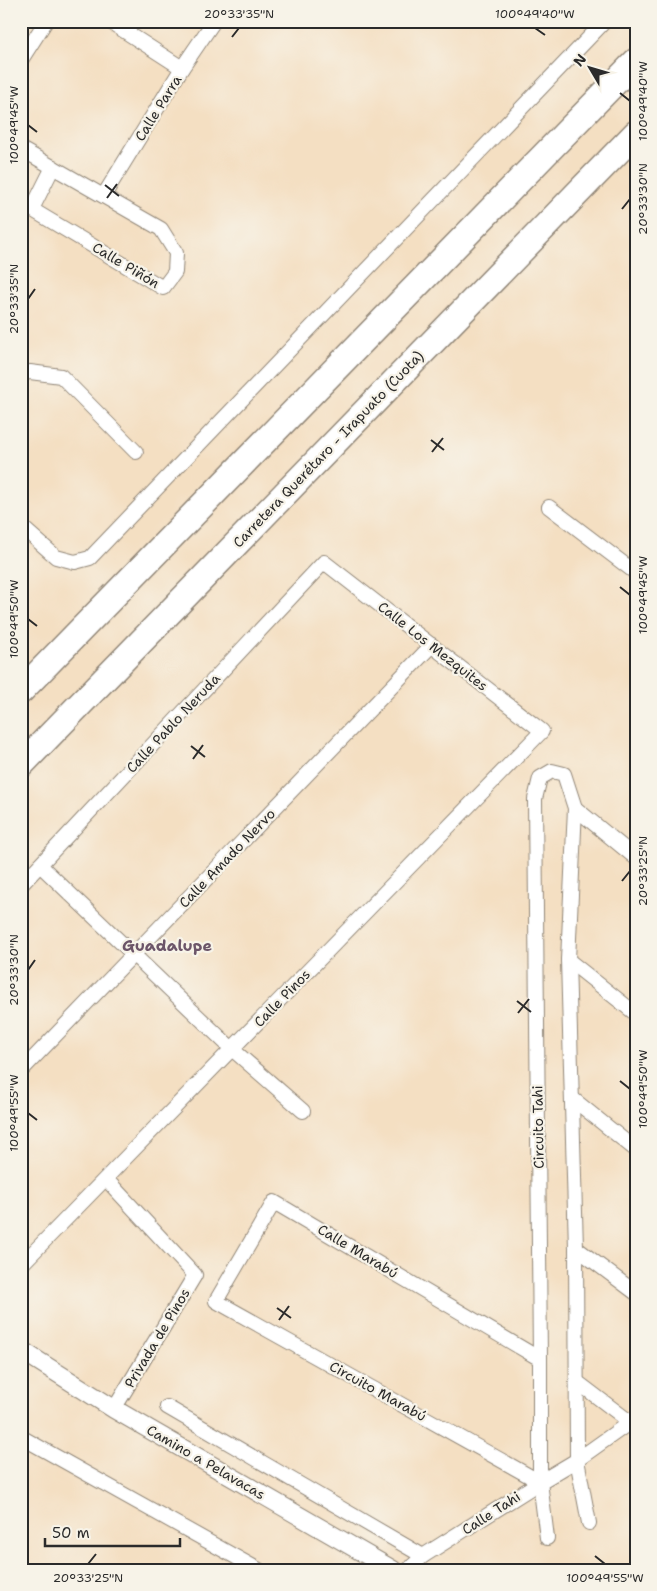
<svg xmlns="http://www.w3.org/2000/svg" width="657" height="1591" font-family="'Shantell Sans',sans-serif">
<rect width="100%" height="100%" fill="#f7f3e8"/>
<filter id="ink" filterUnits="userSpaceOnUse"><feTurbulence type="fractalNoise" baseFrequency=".02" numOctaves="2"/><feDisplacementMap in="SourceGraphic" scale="10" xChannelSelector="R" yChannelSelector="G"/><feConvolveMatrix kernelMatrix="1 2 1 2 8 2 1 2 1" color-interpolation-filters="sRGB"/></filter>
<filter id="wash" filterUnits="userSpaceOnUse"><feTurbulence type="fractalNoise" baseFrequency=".0096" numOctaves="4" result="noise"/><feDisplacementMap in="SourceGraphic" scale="20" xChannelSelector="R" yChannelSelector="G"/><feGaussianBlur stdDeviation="1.12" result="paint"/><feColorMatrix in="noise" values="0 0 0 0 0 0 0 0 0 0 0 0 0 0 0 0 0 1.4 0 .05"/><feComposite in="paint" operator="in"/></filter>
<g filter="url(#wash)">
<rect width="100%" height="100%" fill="#f4dfc2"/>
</g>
<g filter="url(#ink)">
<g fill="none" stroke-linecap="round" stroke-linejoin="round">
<g stroke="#908576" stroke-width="16">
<g id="minor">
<polyline points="109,21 182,68"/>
<polyline points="21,60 46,21"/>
<polyline points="21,149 161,229 176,253 175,272 163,288 21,203"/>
<polyline points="104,195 182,68 214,21"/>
<polyline points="32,209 53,167"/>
<polyline points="21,374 30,372 61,376 136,452"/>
<polyline points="549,507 636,573"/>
<polyline points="21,526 56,557 75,562 90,558 605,21"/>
<polyline points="575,808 636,858"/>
<polyline points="40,865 232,1049 303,1111"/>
<polyline points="21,885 324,562 542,731 21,1265"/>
<polyline points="568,960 636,1014"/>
<polyline points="21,1071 432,645"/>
<polyline points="573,1099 636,1150"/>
<polyline points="106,1179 195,1275 114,1409"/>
<polyline points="576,1248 636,1293"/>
<polyline points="576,1381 630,1422"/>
<polyline points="167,1407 423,1556"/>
<polyline points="21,1437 259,1570"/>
<polyline points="540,1482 216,1301 274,1202 540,1359"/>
<polyline points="547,1538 540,1482 540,1359 535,799 540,778 552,771 564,774 575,808 568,960 576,1248 577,1460 589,1523"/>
<polyline points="21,1569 23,1570"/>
<polyline points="408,1570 423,1556 540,1482 577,1460 636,1418"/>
</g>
</g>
<g stroke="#908576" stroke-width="20">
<polyline id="tertiary" points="21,1350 114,1409 393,1570"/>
</g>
<g stroke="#908576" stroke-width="28">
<g id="motorway">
<polyline points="21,691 636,61"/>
<polyline points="21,765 636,133"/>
</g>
</g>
<use href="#minor" stroke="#fff" stroke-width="14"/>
<use href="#tertiary" stroke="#fff" stroke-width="18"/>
<use href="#motorway" stroke="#fff" stroke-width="25"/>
</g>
</g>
<path fill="none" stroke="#2b2b2b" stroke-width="2" d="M 535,28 L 545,35M 232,37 L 239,28M 620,93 L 630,101M 28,125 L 37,132M 105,185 L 119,196M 107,198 L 117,184M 622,209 L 630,199M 28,299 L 35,289M 431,440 L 444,450M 432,452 L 443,438M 620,587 L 630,595M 28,619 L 37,626M 191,746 L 205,757M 193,759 L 203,745M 622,881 L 630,871M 28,970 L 35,960M 517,1001 L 531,1012M 518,1013 L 529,999M 620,1081 L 630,1089M 28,1113 L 37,1120M 277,1308 L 291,1318M 279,1320 L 289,1306M 595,1556 L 605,1564M 88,1564 L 96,1554"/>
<g text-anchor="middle" stroke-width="4.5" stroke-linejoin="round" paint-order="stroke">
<g font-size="14" fill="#2b2b2b" stroke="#f7f3e8">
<text transform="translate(158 108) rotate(-58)" y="5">Calle Parra</text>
<text transform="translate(126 265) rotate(31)" y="5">Calle Piñón</text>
<text transform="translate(328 449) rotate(-46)" y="5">Carretera Querétaro - Irapuato (Cuota)</text>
<text transform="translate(433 646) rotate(38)" y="5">Calle Los Mezquites</text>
<text transform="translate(173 723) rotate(-47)" y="5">Calle Pablo Neruda</text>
<text transform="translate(227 858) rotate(-46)" y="5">Calle Amado Nervo</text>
<text transform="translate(282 998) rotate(-46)" y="5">Calle Pinos</text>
<text transform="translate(538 1127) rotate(-91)" y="5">Circuito Tahi</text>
<text transform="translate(358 1251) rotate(31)" y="5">Calle Marabú</text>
<text transform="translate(157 1338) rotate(-59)" y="5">Privada de Pinos</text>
<text transform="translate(378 1391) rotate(29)" y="5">Circuito Marabú</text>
<text transform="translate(206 1462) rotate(30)" y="5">Camino a Pelavacas</text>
<text transform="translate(491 1513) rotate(-33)" y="5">Calle Tahi</text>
</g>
<g font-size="16" font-weight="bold" fill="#6c5569" stroke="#f7f3e8">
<text x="167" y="951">Guadalupe</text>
</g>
</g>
<rect width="657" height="1591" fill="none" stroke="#f7f3e8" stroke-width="55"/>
<g transform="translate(590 68) rotate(308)" stroke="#f7f3e8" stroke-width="4" paint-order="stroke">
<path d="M0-4L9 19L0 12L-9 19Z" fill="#2b2b2b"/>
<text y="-8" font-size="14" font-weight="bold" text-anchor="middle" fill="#2b2b2b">N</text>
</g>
<path d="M45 1538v8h135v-8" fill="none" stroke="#2b2b2b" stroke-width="2.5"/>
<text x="52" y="1538" font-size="15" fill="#2b2b2b" stroke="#f7f3e8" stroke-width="4" paint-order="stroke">50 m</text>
<rect x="28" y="28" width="602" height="1536" fill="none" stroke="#2b2b2b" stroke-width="2"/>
<g font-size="12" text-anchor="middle" fill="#2b2b2b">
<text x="239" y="18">20°33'35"N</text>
<text x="535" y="18">100°49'40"W</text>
<text transform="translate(643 101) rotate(-90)" y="4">100°49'40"W</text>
<text transform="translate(14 125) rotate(-90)" y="4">100°49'45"W</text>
<text transform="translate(643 199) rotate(-90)" y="4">20°33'30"N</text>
<text transform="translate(14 299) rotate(-90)" y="4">20°33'35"N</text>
<text transform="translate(643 595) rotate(-90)" y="4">100°49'45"W</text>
<text transform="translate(14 619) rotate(-90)" y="4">100°49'50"W</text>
<text transform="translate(643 871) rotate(-90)" y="4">20°33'25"N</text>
<text transform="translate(14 970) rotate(-90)" y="4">20°33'30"N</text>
<text transform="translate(643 1089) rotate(-90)" y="4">100°49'50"W</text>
<text transform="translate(14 1113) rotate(-90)" y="4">100°49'55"W</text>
<text x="88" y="1582">20°33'25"N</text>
<text x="605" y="1582">100°49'55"W</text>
</g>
</svg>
